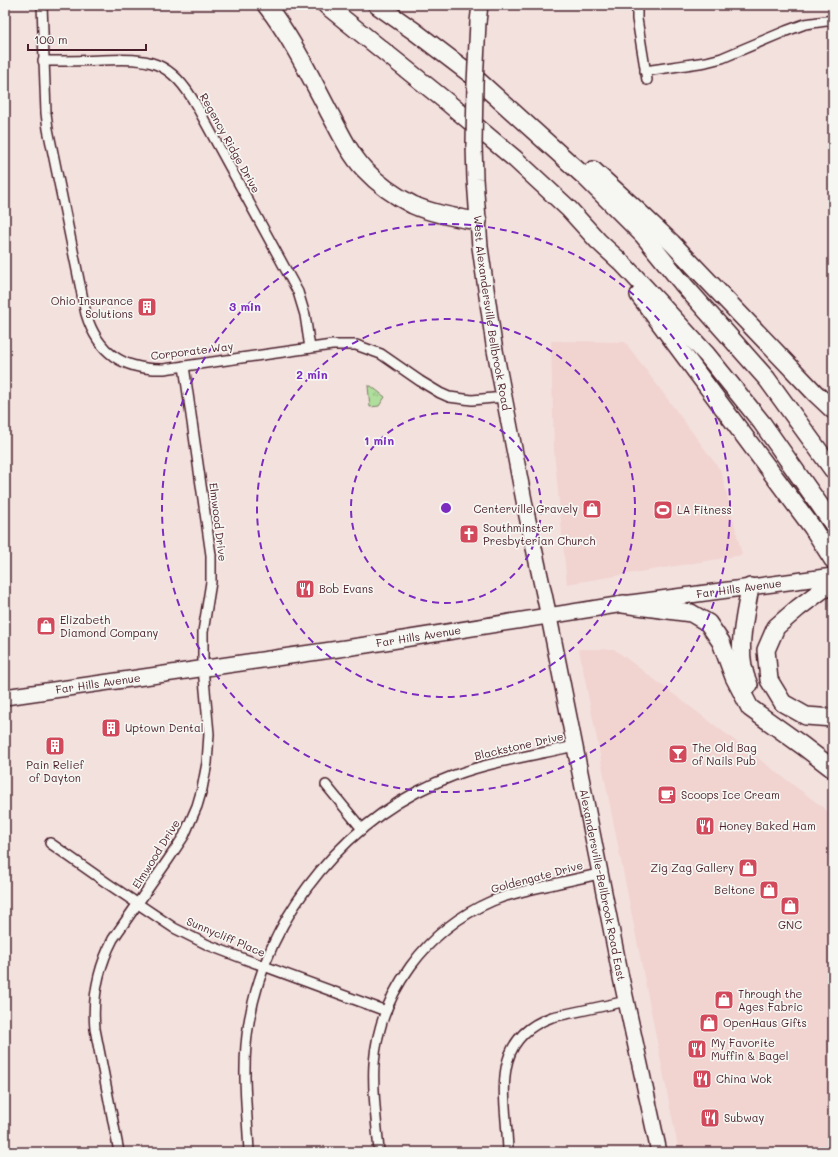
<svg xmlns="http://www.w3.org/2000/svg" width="838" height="1157" font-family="Mali,sans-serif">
<defs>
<pattern id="park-tufts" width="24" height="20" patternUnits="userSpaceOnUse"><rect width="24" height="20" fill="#b0de9d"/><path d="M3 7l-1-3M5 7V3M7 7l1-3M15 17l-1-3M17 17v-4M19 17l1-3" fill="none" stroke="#99be87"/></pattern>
</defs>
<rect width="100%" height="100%" fill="#f3e1de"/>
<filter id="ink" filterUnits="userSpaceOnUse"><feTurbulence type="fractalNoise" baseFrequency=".025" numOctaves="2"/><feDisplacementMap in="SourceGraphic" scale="8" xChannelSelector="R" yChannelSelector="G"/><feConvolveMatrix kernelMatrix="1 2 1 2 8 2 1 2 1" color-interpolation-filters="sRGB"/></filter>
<g filter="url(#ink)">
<g fill="#f1d3d0">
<polygon points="551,341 625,342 721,471 742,555 567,584 554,450"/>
<polygon points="579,649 614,649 833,815 833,1152 679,1152"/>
</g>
<polygon fill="url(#park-tufts)" stroke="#7d7e64" points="368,386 371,386 385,397 379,406 370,407"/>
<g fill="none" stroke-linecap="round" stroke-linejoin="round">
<g stroke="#4a1f2b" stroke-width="12">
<g id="minor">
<path d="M 42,5 L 46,113 L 48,129 L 86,314 C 98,353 123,370 164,369 L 332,345 L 356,345 L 381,354 L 420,381 L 440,393 L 449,397 L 472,400 L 504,397"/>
<polyline points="637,5 637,19 647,80"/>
<path d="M 43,61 C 63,61 82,61 102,60 C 149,58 171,60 196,105 L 298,292 L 305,315 L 310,348"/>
<polyline points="645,71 706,62 722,58 786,31 805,24 833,20"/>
<polyline points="326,785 362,829"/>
<polyline points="50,843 107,883 174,928 208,945 242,958 386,1011"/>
<path d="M 119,1152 L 95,1029 C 92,997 98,968 113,939 L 168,860 L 184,836 L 197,806 L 202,789 L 207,763 L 209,734 L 203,668 L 203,632 L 211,582 L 211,555 L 184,366"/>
<path d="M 249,1152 C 247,1108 241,1066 249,1022 C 268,912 349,814 455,775 C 494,761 535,755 575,746"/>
<path d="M 379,1152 C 377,1123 372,1094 374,1064 C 379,993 427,929 492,901 C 511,893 531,889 550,885 C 567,881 584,877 600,874"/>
<path d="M 508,1152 C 507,1099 487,1040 552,1017 L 627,1001"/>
</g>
</g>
<g stroke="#4a1f2b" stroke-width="18">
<g id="primary">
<polyline points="478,22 480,5"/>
<path id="s1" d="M 474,145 L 475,179 L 480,247 L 494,345 L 527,516 L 549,617 L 620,973 L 659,1152"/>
<path id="s2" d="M 5,697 L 366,645 L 623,604 L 833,576"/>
</g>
</g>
<g stroke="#4a1f2b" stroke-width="20">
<g id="motorway">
<path d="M 266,5 C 292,38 310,76 329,112 C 340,132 349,153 364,169 C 378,184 395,196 413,205 C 433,214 457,218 478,221"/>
<polyline points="326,5 447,102 515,159 569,209 598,241 623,264 663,307 707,355 762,423 833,524"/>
<polyline points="377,5 414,31 473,76 584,176 643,235 682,283 767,379 833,470"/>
<polyline points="593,170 640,213 672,243 816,394 833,410"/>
<polyline points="639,295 812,527 833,560"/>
<polyline points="833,585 822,590 798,608 776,627 766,650 769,680 783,703 806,716 833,718"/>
<polyline points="623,604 691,613 708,623 721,642 734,677 750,708 803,746 833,769"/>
<path d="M 749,685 C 734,654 745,619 750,587"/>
</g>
</g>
<use href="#minor" stroke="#f6f6f2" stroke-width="9"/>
<use href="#primary" stroke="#f6f6f2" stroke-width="15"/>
<use href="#motorway" stroke="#f6f6f2" stroke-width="17"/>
<g stroke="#4a1f2b" stroke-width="18" stroke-linecap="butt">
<polyline id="primary-bridge" points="474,145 475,84 478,22"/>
</g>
<use href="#primary-bridge" stroke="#f6f6f2" stroke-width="15"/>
</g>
</g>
<g fill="none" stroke="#7b2cbf" stroke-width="2" stroke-dasharray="7 5">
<circle cx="446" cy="508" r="95"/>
<circle cx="446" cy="508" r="189"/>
<circle cx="446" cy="508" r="284"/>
</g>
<defs>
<g id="building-square" transform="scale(1)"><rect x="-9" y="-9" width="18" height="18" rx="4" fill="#d1495b" stroke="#f6f6f2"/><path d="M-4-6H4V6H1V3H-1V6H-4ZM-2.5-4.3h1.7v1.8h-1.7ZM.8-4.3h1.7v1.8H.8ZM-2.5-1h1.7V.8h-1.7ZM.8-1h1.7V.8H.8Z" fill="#fff"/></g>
<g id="shop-square" transform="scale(1)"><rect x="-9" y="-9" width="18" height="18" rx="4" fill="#d1495b" stroke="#f6f6f2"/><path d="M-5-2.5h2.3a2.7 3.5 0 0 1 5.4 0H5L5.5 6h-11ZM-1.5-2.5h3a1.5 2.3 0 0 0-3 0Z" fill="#fff"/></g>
<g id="stadium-square" transform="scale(1)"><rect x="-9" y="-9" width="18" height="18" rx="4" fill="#d1495b" stroke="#f6f6f2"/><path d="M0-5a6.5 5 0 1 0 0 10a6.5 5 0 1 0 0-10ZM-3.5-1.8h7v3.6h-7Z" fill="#fff"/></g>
<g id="church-square" transform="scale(1)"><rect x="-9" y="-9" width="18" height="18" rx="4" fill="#d1495b" stroke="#f6f6f2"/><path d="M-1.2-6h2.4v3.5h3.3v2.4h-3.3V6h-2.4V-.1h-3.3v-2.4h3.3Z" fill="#fff"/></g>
<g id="restaurant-square" transform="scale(1)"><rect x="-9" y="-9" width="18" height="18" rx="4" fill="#d1495b" stroke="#f6f6f2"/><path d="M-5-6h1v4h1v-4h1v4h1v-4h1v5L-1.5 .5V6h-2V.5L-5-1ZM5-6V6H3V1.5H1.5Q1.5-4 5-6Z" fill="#fff"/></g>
<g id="bar-square" transform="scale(1)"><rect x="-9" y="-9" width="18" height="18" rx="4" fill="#d1495b" stroke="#f6f6f2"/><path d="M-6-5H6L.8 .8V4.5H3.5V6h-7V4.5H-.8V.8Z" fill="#fff"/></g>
<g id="cafe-square" transform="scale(1)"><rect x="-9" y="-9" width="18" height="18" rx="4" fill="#d1495b" stroke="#f6f6f2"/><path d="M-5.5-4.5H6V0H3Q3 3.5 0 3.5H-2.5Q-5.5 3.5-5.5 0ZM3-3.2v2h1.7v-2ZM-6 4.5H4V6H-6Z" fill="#fff"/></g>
</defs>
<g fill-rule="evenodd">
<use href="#building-square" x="147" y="307"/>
<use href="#shop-square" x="592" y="509"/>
<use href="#stadium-square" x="663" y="510"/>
<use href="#church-square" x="469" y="534"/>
<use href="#restaurant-square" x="305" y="589"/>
<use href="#shop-square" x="46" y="626"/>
<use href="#building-square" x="111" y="728"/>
<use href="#building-square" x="55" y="746"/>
<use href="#bar-square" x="678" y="754"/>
<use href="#cafe-square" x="667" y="795"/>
<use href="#restaurant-square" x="705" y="826"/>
<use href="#shop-square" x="748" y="868"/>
<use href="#shop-square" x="769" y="890"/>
<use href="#shop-square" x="790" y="906"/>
<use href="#shop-square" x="724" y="1000"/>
<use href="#shop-square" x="709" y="1023"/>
<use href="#restaurant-square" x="697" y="1049"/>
<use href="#restaurant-square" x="702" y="1079"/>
<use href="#restaurant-square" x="710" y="1118"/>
</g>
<g text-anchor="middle" stroke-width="3.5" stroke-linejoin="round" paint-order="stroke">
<g font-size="11" fill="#4a1f2b" stroke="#f6f6f2">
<text transform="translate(230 143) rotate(61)" y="4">Regency Ridge Drive</text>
<text dy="4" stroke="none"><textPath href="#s1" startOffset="169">West Alexandersville Bellbrook Road</textPath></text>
<text transform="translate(192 351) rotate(-7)" y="4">Corporate Way</text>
<text transform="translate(218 522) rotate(83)" y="4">Elmwood Drive</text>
<text dy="4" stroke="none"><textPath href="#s2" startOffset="742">Far Hills Avenue</textPath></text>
<text dy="4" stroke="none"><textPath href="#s2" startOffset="418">Far Hills Avenue</textPath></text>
<text dy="4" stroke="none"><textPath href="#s2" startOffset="94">Far Hills Avenue</textPath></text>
<text transform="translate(519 746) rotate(-13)" y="4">Blackstone Drive</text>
<text transform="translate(156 854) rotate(-58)" y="4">Elmwood Drive</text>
<text transform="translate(537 877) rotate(-15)" y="4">Goldengate Drive</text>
<text dy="4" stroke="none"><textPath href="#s1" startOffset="752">Alexandersville-Bellbrook Road East</textPath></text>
<text transform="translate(226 937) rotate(23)" y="4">Sunnycliff Place</text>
</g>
<g font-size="11" fill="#4a1f2b" stroke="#f6f6f2" text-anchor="start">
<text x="133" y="305" text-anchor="end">Ohio Insurance<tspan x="133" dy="13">Solutions</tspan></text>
<text x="578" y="513" text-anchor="end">Centerville Gravely</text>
<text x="677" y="514">LA Fitness</text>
<text x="483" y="532">Southminster<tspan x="483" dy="13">Presbyterian Church</tspan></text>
<text x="319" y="593">Bob Evans</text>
<text x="60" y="624">Elizabeth<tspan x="60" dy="13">Diamond Company</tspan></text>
<text x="125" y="732">Uptown Dental</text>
<text x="692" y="752">The Old Bag<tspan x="692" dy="13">of Nails Pub</tspan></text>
<text x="55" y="769" text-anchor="middle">Pain Relief<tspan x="55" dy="13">of Dayton</tspan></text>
<text x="681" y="799">Scoops Ice Cream</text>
<text x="719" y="830">Honey Baked Ham</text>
<text x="734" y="872" text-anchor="end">Zig Zag Gallery</text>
<text x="755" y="894" text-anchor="end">Beltone</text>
<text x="790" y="929" text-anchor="middle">GNC</text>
<text x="738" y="998">Through the<tspan x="738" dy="13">Ages Fabric</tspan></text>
<text x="723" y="1027">OpenHaus Gifts</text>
<text x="711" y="1047">My Favorite<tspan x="711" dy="13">Muffin &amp; Bagel</tspan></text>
<text x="716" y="1083">China Wok</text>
<text x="724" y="1122">Subway</text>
</g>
</g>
<circle cx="446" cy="508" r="6" fill="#7b2cbf" stroke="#f6f6f2" stroke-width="2"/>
<g font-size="12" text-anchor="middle" font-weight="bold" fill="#7b2cbf" stroke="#f6f6f2" stroke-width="3.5" stroke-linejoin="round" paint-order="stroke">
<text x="245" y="311">3 min</text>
<text x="312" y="379">2 min</text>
<text x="379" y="445">1 min</text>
</g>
<rect width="838" height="1157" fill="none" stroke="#f6f6f2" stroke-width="20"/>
<rect x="10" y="10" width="818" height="1137" fill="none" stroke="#4a1f2b" stroke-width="1.5" filter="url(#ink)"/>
<path d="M28 44v6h118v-6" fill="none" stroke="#4a1f2b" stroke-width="2"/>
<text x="34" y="44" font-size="12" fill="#4a1f2b" stroke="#f6f6f2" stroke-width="3" paint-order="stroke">100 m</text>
</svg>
